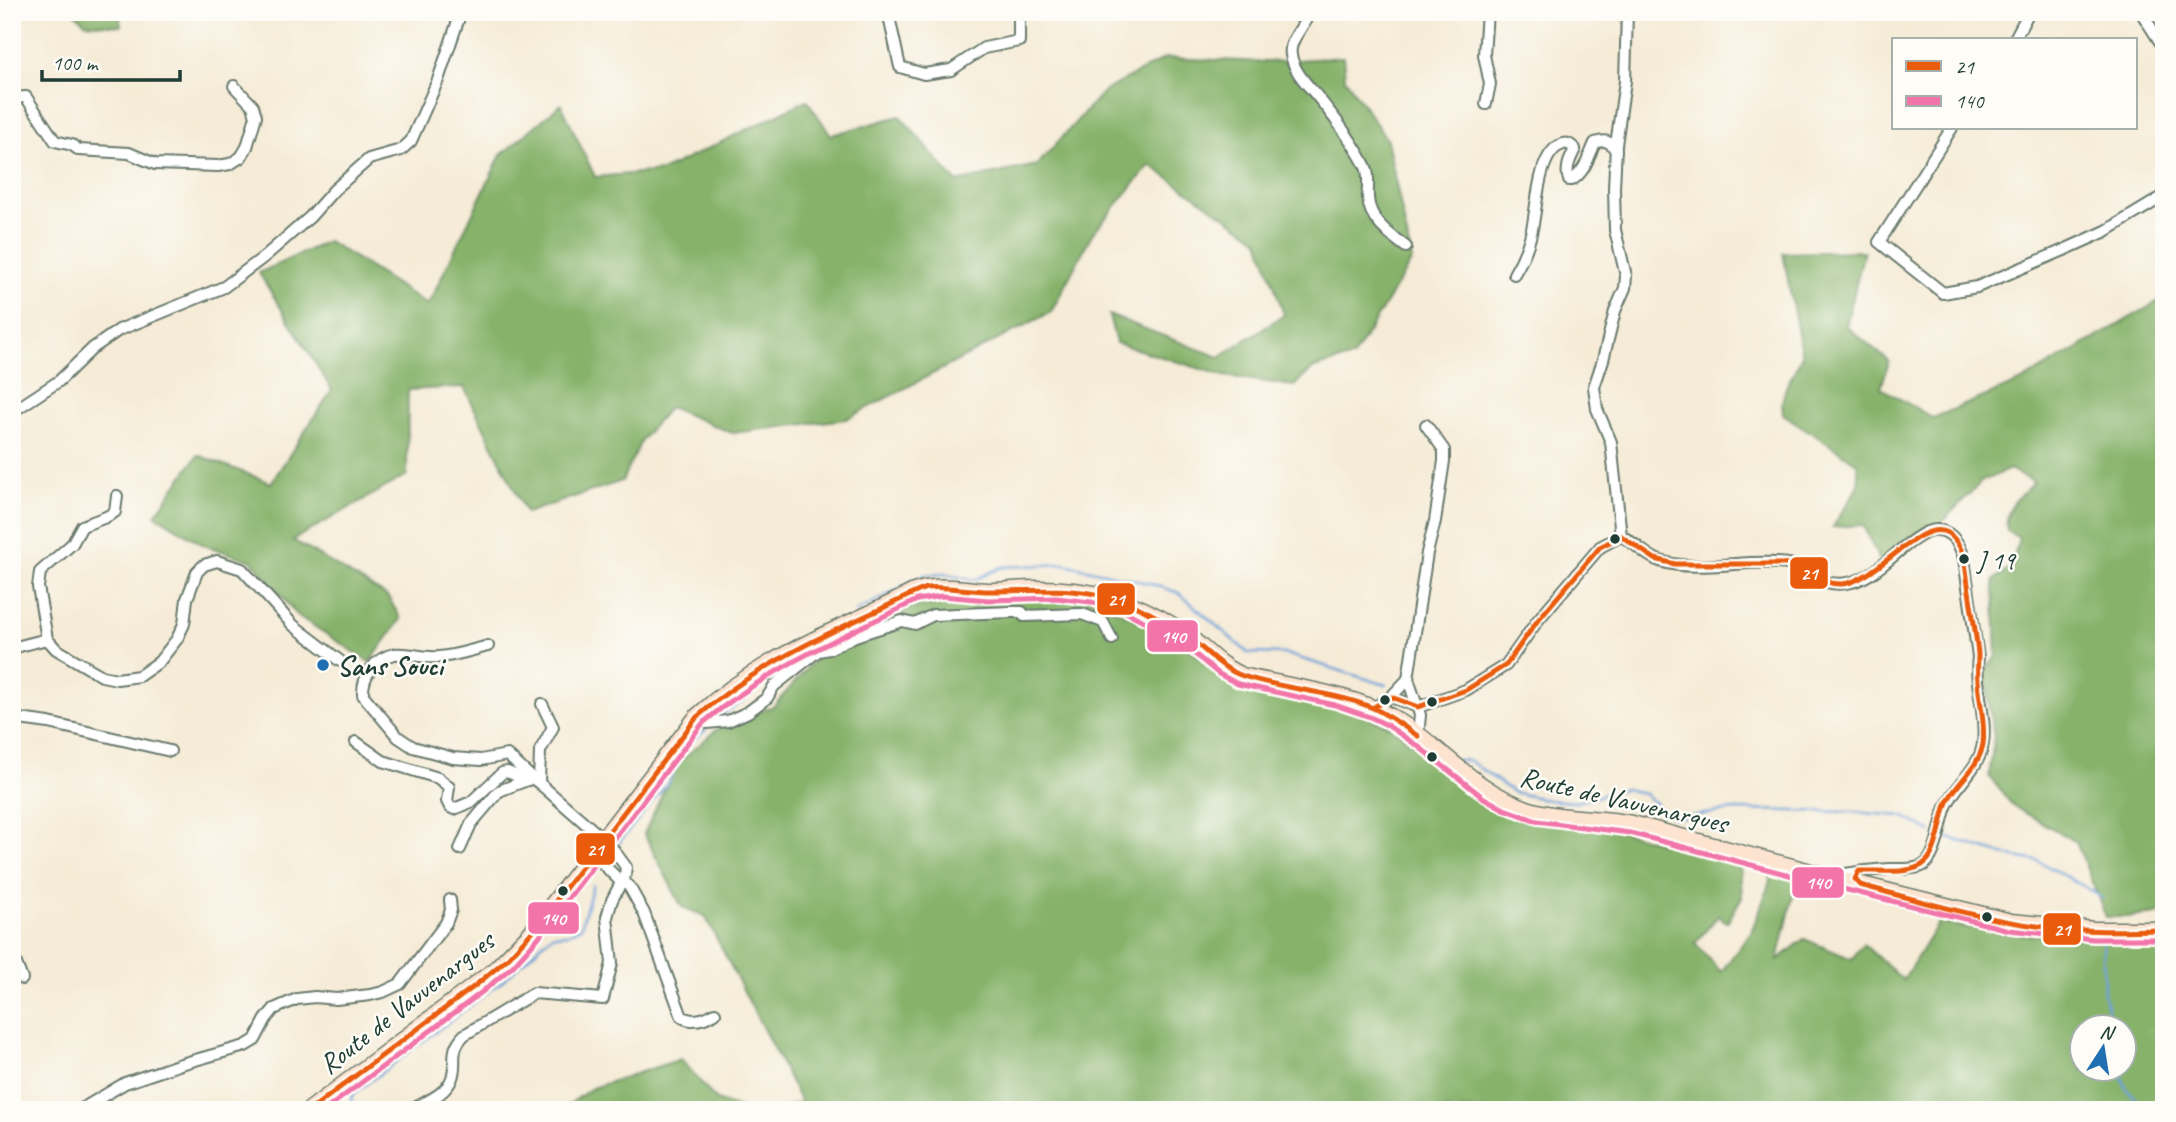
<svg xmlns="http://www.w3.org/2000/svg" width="2176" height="1122" font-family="Caveat,sans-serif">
<rect width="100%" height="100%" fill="#fdfcf7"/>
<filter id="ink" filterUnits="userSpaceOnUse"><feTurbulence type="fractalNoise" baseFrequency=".0143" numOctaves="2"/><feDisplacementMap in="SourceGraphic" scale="14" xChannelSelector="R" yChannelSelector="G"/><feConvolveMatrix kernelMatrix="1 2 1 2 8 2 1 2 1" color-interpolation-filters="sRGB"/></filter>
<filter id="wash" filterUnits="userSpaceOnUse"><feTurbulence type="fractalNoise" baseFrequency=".00686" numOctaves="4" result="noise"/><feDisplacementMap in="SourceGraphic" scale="28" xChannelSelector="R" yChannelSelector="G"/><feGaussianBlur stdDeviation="1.57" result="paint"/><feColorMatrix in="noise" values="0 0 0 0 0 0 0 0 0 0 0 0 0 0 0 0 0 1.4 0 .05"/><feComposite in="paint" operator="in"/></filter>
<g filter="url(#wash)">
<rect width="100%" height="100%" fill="#f5ebd6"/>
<g fill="#86b26b" stroke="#527850" stroke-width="2" fill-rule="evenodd">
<polygon points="74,12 119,12 121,26 85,23"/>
<polygon points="1343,57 1345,78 1387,140 1412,260 1353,357 1314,368 1294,386 1224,376 1116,343 1109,315 1219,357 1284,315 1259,240 1150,165 1092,234 1051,312 846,419 732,433 669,407 642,439 622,481 526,513 464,387 408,390 407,475 293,540 388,597 401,619 370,662 298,616 252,561 204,545 155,515 198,455 271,483 332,390 259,273 328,241 428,305 501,155 561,104 595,177 662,171 807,100 831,135 900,116 956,182 1037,165 1104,91 1165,58 1268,62"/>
<path d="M 1864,251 L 1846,326 L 1889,361 L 1881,388 L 1933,418 L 2020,382 L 2164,298 L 2164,913 L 2131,917 L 2106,917 L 2076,842 L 2013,806 L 1989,776 L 1994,737 L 1984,672 L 1997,656 L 1994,580 L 2012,567 L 2019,538 L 2007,531 C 2004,505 2018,499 2034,482 L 2010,469 L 1982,481 L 1941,523 L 1926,529 L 1880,562 L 1863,525 L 1833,527 L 1859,485 L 1857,463 L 1783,414 L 1782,402 L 1786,387 L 1802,356 L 1783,253 Z"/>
<path d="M 999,596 L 1087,598 L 1163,630 L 1228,678 L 1311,695 L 1390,726 L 1477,794 L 1526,819 L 1606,827 L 1740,865 L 1742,897 L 1727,922 L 1718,916 L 1695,943 L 1721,972 L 1751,932 L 1767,891 L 1773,868 L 1798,875 L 1778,960 L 1804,939 L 1852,959 L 1863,944 L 1903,980 L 1939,922 C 2012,938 2089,939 2164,938 L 2164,1110 L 775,1110 L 801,1102 L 705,916 L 682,907 L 644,834 L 675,766 L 717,729 L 774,706 L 829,643 L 912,607 ZM 2082,1028 L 2124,1028 L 2124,1070 L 2082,1070 Z"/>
<polygon points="681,1059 716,1100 744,1110 561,1110 592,1088"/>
</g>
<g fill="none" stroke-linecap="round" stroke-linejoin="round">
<g stroke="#6ea0d9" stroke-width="2.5">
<polyline points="855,612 924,575 945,574 974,580 1002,567 1065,564 1152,584 1179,593 1248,653 1286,654 1386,685"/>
<polyline points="719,717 743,701 795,658"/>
<polyline points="1458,760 1470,761 1513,792 1548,800 1576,802 1625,789 1645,794 1665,813 1676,818 1735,810 1854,812 1902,816 1932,832"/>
<polyline points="1943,836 2003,855 2038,861 2094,892 2102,899"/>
<polyline points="618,844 669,781 689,743 706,730"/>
<polyline points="2103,938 2104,995 2112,1028"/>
<polyline points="2119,1070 2126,1088 2146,1110"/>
<polyline points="350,1110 352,1095 500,983 552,935 568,934 581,927 593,885"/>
</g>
</g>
</g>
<g filter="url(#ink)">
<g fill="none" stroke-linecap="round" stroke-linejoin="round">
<g stroke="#6a7a6d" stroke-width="14">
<g id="minor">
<polyline points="888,12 900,67 924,74 951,70 984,48 1019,41 1019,12"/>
<path d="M 1309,12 C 1305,27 1288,40 1291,55 C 1294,72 1307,84 1317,96 C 1335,118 1353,141 1366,167 C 1370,176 1367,188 1368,198 C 1369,220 1390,235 1406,247"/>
<polyline points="2141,12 2164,48"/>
<polyline points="2014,40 2029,12"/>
<polyline points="12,98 26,97 55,141 72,145 79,150 129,153 155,164 218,166 230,164 241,157 247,147 256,116 253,106 234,86"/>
<polyline points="1486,104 1490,84 1484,55 1487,12"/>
<polyline points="1952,128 1879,242 1943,293 1977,287 2064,250 2106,231 2164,196"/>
<path d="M 1514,274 C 1523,259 1529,245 1532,229 C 1537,208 1538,153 1561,145 C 1567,142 1570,144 1575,149 C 1570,159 1565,169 1569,180 L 1572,180 C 1585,172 1589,156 1595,143 C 1606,139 1610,141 1616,151"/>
<polyline points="12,412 59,381 93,348 119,330 224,287 264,257 310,217 334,190 369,159 401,150 411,141 438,80 461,12"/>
<polyline points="117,496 115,512 106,517 82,526 72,544 40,572 38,587 47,639 56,649 102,676 117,679 139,676 159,662 177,639 184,624 187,599 197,572 204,565 217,561 242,569 293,625 340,661"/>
<path d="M 1621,536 C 1635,542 1646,557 1660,561 C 1697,573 1749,558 1788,564 C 1815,569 1819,590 1852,582 C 1881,574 1900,544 1927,532 C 1947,524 1960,542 1964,559 L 1978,657 C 1974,686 1987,714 1983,743 C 1980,769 1955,784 1946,807 C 1940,822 1937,859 1922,866 C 1913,870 1900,869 1890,869 C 1871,870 1854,872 1836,876"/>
<polyline points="1621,536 1611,442 1597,409 1594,387 1603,360 1615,311 1625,288 1626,276 1615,230 1614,188 1616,145 1625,81 1627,12"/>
<path d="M 488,646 C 472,650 455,656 439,657 C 424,659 409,652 394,654 C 375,658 362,676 363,695 L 398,737 L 413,747 L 453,758 L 481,760 L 507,755 L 532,778"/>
<polyline points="12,648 47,639"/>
<polyline points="1391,697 1418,707 1466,690 1506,665 1538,620 1600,547 1621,536"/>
<polyline points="1373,708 1391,697 1408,679"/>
<polyline points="697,717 707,723 728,721 748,712 767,698 774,686 818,651 829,649 855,636 902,621 915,624 933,615 1012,612 1022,612 1024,616 1082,614 1103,622 1112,639"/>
<polyline points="12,718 49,723 170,751"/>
<polyline points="1418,736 1420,715 1408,679 1427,553 1435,521 1444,461 1444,450 1426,425"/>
<polyline points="356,742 383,761 438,778 449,787 447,801 450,807 454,809 471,802 502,773 507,772 528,780"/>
<polyline points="539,783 540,751 553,727 542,704"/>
<path d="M 601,845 L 599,860 L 621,882 L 629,886 L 644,913 L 682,1017 C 693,1023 705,1019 715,1013"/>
<polyline points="12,953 22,979"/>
<polyline points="80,1110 125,1083 181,1064 245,1046 255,1040 266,1019 274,1009 297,999 315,997 336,999 370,995 383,992 400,984 446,923 451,910 450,900"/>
<path d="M 411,1110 C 425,1102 447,1094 452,1078 C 458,1060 448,1052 464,1035 L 534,993 L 603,999 L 612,963 L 607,917 L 612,900 L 625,875 L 626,867 L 610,845 L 539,783 L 532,778 L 499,791 L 471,824 L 460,849"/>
</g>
</g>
<g stroke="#6a7a6d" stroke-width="19">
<g id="secondary">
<path d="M 531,933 L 697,717 C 762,656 837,632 914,592 C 939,583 963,590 988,591 C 1004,591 1020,589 1036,589 C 1092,589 1131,599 1178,629 C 1201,644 1217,666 1242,676 C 1291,688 1346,692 1391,717 C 1439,744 1471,790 1527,809 C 1560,820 1597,817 1632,824 L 1829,877 L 2011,922 L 2094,930 L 2164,930"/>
<polyline points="310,1110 494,971 538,926"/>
</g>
</g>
<use href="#minor" stroke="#fff" stroke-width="10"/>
<use href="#secondary" stroke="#fde4d1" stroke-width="16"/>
<g stroke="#fdfcf7" stroke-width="10">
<g id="bus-1">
<path d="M 1621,536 L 1655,559 L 1675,564 L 1788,564 C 1807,569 1822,585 1842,584 C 1878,581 1920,517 1948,533 C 1955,538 1960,546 1963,554 C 1966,566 1967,579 1969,591 C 1972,612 1976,633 1978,654 C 1978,663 1977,672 1978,681 C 1979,702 1986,723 1983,744 C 1979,768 1957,782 1947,802 C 1940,819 1938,856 1922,865 C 1905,875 1878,870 1859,871 L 1855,879 L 1860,885"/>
<polyline points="1374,707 1391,697 1418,707 1466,690 1506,665 1538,620 1600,547 1621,536"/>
<path d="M 1860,885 C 1921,901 1982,920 2045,927 C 2084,932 2124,931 2164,930"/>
<path d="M 310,1110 L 476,985 L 507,959 L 531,933 L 697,717 C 749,671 809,642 872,613 C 890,605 908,595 926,588 C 948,586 968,591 990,591 C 1056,591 1100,583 1160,619 C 1173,626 1185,634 1196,643 C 1210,655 1225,670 1243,676 C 1286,690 1332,691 1373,708 C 1389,715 1403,726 1418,736"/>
</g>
</g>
<g stroke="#fdfcf7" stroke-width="10">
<path id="bus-2" d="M 325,1110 L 482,992 L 513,966 L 538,938 L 703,723 C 769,667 841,638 917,600 L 942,596 L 988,600 L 1056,598 L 1091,602 L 1124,611 L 1173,636 L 1219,674 L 1238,684 L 1335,705 L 1370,717 L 1387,725 L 1419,747 L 1484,798 L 1504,809 L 1537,821 L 1630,833 L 1827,885 L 2009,930 L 2093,939 L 2164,939"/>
</g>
<use href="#bus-1" stroke="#ea5b0b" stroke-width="5"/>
<use href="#bus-2" stroke="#f274a9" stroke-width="5"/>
</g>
</g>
<g fill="#1f3d34" stroke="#fdfcf7" stroke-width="2.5">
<circle cx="1615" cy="539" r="6"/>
<circle cx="1964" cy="559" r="6"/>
<circle cx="1385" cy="700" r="6"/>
<circle cx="1432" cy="702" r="6"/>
<circle cx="1432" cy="757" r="6"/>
<circle cx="563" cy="891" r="6"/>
<circle cx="1987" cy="917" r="6"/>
</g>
<circle fill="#1f6fb2" stroke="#fdfcf7" stroke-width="2.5" cx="323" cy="665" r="7"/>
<g text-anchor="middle" stroke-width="5" stroke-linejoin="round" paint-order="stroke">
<g font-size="26" fill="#1f3d34" stroke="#fdfcf7" text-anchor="start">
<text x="1977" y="569">J 19</text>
</g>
<g font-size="28" font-weight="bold" fill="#1f3d34" stroke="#fdfcf7" text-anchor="start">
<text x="337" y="675">Sans Souci</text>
</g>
<g font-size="28" fill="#1f3d34" stroke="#fdfcf7">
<text transform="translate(1624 799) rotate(13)" y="10">Route de Vauvenargues</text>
<text transform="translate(406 1002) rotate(-38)" y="10">Route de Vauvenargues</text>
</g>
</g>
<g stroke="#fdfcf7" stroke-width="2.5">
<rect x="1789" y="556" width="40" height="34" rx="7" fill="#ea5b0b"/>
<rect x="1096" y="582" width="40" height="34" rx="7" fill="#ea5b0b"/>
<rect x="1146" y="619" width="53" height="34" rx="7" fill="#f274a9"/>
<rect x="575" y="832" width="41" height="34" rx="7" fill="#ea5b0b"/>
<rect x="1791" y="866" width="54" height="33" rx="7" fill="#f274a9"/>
<rect x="527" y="901" width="53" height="34" rx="7" fill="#f274a9"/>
<rect x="2042" y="912" width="40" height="34" rx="7" fill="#ea5b0b"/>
</g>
<g font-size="19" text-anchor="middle" font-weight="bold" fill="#fff">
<text x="1809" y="580">21</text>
<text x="1116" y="606">21</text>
<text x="1173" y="643">140</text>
<text x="595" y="856">21</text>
<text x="1818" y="889">140</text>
<text x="553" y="925">140</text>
<text x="2062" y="936">21</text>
</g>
<rect width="2176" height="1122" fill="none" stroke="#fdfcf7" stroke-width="42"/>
<rect x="1892" y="38" width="245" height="91" fill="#fdfcf7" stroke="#a4b0a9" stroke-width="2"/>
<rect x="1906" y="61" width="35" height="10" fill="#ea5b0b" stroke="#a4b0a9" stroke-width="2"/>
<text x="1955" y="74" font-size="21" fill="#1f3d34">21</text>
<rect x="1906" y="96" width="35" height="10" fill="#f274a9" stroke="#a4b0a9" stroke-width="2"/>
<text x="1955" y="108" font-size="21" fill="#1f3d34">140</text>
<g transform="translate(2103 1048) rotate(12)"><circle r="33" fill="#fdfcf7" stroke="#a4b0a9" stroke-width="2"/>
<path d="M0-5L12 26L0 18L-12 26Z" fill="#1f6fb2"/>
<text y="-10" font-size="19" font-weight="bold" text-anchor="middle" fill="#1f3d34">N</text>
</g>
<path d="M42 70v10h138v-10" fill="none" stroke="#1f3d34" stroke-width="3.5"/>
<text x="52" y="70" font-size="21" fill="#1f3d34" stroke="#fdfcf7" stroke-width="5" paint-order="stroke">100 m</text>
</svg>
